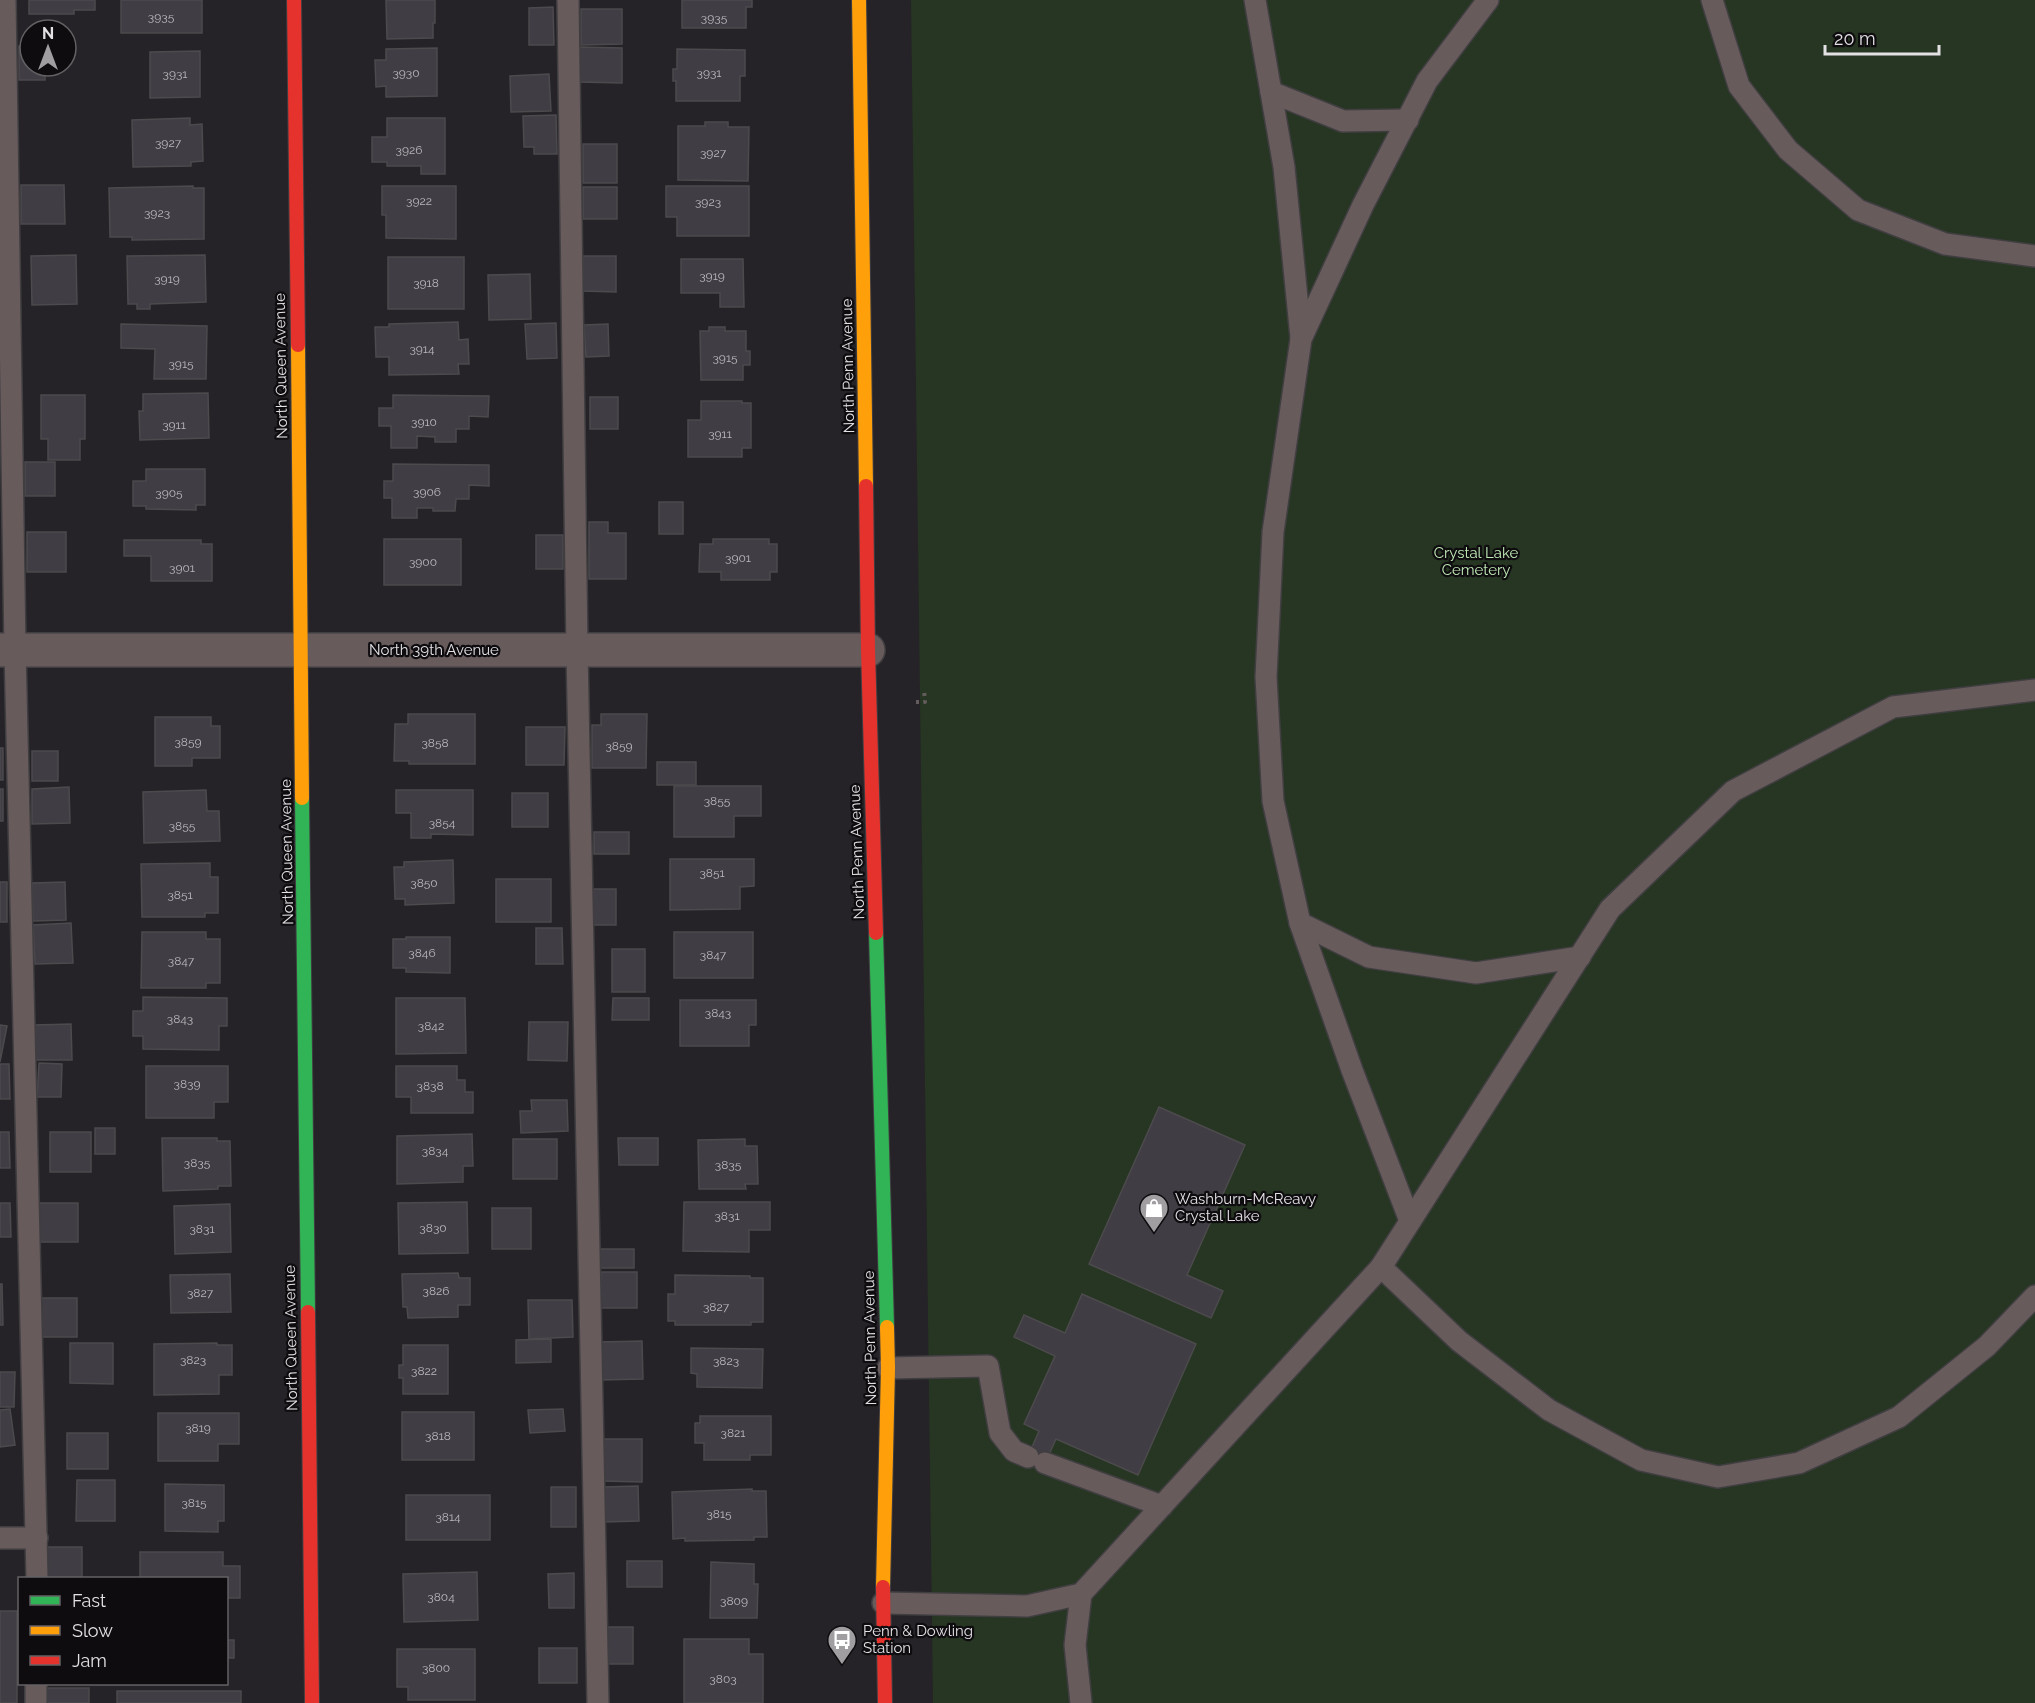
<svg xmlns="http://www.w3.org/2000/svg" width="2035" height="1703" font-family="Raleway,sans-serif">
<rect width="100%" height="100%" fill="#252327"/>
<polygon fill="#263622" points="911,0 2035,0 2035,1703 933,1703"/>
<g fill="#413d44" stroke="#4c4a4d" stroke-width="1.5">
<polygon points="29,0 95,0 95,10 74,10 74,14 29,14"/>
<rect x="121" y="0" width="81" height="33"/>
<polygon points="386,0 435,0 435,23 433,23 433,38 387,39"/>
<polygon points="682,0 752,0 752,7 746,7 746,28 682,28"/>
<polygon points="553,7 554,45 529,45 529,8"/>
<polygon points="581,9 622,9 622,44 581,45"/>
<polygon points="19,46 30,46 30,66 45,66 45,80 19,80"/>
<polygon points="580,47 622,48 622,83 579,82"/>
<polygon points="437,48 437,96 386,97 386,86 376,87 375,60 386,60 386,49"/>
<polygon points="677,49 745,50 745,76 740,76 740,101 676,101 676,81 673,81 673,69 677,69"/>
<polygon points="200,51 200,97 150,98 150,52"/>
<polygon points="549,74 551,111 511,112 510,76"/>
<polygon points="556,115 557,154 534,154 534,147 524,147 523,116"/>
<polygon points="190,118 190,125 202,124 203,161 191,162 191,166 133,167 132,120"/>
<polygon points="387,118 445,118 445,174 421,174 421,166 387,166 387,162 372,162 372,137 387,137"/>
<polygon points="705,122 728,122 728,127 749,127 748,181 678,180 678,126 705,126"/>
<rect x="583" y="144" width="34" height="39"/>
<polygon points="21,185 64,185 65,224 21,224"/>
<polygon points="193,186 193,188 204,188 204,239 132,240 132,237 110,237 109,188"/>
<polygon points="382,186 456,186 456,239 386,238 386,215 382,215"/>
<polygon points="666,186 749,186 749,236 677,236 677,217 666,217"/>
<rect x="583" y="187" width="34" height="32"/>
<polygon points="76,255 77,304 32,305 31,256"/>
<polygon points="205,255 206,302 150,304 150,309 137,309 137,304 128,304 127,256"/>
<polygon points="583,256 616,256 616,292 583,291"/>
<rect x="388" y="257" width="76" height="52"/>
<polygon points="681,259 743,259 744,307 720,307 720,293 681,293"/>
<polygon points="530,274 531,319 489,320 488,275"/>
<polygon points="458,322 459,340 468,339 469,364 458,364 459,374 389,375 389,357 376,357 375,327 389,327 389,324"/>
<polygon points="556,323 557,358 527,359 525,324"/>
<polygon points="121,324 207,326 206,379 154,379 155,349 121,348"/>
<polygon points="608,324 609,356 586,357 584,325"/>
<polygon points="709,327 725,327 725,331 746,331 746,351 750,351 750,365 743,365 743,380 701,380 700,331 709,331"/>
<polygon points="208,393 209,438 140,440 139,411 143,411 143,394"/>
<polygon points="41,395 85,395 85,439 80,439 80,460 48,460 48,439 41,439"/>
<polygon points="393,395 489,396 488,417 469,416 469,429 456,429 456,442 435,442 435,437 417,436 417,448 391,448 391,426 379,426 379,408 393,408"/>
<rect x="590" y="397" width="28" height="32"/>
<polygon points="701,401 742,401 742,403 751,403 751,448 742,448 742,457 688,457 688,420 701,420"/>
<rect x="25" y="462" width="30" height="34"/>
<polygon points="393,464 489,465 489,486 469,485 469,499 456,499 455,511 433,511 433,508 417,508 417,518 392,518 392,498 384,498 384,481 393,481"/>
<polygon points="146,469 205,469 205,505 196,505 196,510 146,509 146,506 133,506 133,481 146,481"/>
<rect x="659" y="502" width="24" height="32"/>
<polygon points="589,522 608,522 608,533 626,533 626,579 589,579"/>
<rect x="27" y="532" width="39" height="40"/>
<rect x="536" y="535" width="27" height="34"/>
<rect x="384" y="539" width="77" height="46"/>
<polygon points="713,539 769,539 769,544 777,544 777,572 770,572 770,580 721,580 721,572 699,572 700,544 713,544"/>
<polygon points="124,540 201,540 201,544 212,544 212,581 151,581 151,556 124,556"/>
<polygon points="408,714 475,714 475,764 409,764 409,761 394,761 395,724 408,724"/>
<polygon points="601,714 647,714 646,768 592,768 592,725 601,725"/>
<polygon points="155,717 211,717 211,726 220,726 220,758 192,758 192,766 155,766"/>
<polygon points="526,727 565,727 564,765 526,765"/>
<rect x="0" y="748" width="3" height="32"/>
<rect x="32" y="751" width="26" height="30"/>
<rect x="657" y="762" width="39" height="23"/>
<polygon points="674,786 761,786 761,816 734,816 734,837 674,837"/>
<polygon points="69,787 70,823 32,824 32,789"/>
<rect x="0" y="789" width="3" height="32"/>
<polygon points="206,790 207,811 219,811 220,841 144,843 143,792"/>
<polygon points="396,790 473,790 473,835 431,834 431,838 411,838 411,813 396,813"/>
<rect x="512" y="793" width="36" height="34"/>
<rect x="594" y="832" width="35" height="22"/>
<polygon points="670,859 754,859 754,886 740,887 740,909 670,910"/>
<polygon points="453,860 454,903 405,905 405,899 395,899 394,867 404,867 404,862"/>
<polygon points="210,863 210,877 218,877 218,913 205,913 205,917 142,917 141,864"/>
<rect x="496" y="879" width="55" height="43"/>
<rect x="0" y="882" width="7" height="40"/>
<polygon points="65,882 66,920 33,921 32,883"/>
<rect x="593" y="889" width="23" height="36"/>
<polygon points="71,923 73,963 35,964 33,925"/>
<polygon points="536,928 562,928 563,964 536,964"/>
<polygon points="142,932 206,932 206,939 220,939 220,983 206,983 206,988 141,988"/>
<rect x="674" y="932" width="79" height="46"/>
<polygon points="406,937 450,937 450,973 406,972 406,968 393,968 393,939 406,939"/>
<rect x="612" y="949" width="33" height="43"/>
<polygon points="143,997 227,998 227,1026 219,1026 219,1050 143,1049 143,1036 133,1036 133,1011 143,1011"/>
<polygon points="396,998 465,998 466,1053 396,1054"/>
<polygon points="613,998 649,998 649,1020 612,1020"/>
<polygon points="680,1000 756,1000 756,1025 749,1025 749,1046 680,1046"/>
<polygon points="529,1022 568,1022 567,1061 528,1060"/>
<polygon points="71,1024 72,1060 35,1060 35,1025"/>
<polygon points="0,1025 7,1026 0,1062"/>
<polygon points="39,1063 62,1064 61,1097 37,1097"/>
<polygon points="0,1064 9,1064 10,1099 0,1099"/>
<polygon points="146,1066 228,1066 228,1102 214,1102 214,1118 146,1118"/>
<polygon points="396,1066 457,1066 457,1080 465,1080 465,1092 473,1092 473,1113 411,1113 411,1097 396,1097"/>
<polygon points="531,1100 567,1100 568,1131 521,1133 520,1111 532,1111"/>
<polygon points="1159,1107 1245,1145 1187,1275 1223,1291 1211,1318 1089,1264"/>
<rect x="95" y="1128" width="20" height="26"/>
<polygon points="0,1132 9,1132 10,1168 0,1168"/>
<rect x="50" y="1132" width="41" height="40"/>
<polygon points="472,1134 473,1166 463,1166 463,1182 397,1184 397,1136"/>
<polygon points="162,1138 217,1138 217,1141 230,1141 231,1186 218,1186 218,1189 163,1191"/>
<polygon points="618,1138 658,1138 658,1165 619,1165"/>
<rect x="513" y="1139" width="44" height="40"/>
<polygon points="745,1139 745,1146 757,1146 758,1184 745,1184 746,1189 699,1189 698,1140"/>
<polygon points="467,1202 468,1253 399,1254 398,1203"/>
<polygon points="684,1202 770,1202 770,1230 749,1230 749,1252 683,1251"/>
<polygon points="0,1203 10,1203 11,1237 0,1237"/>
<rect x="38" y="1203" width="40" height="39"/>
<polygon points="230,1204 231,1252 175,1254 174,1206"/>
<rect x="492" y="1208" width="39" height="41"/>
<rect x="600" y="1249" width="34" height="19"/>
<polygon points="601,1272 637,1272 637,1308 600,1308"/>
<polygon points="458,1273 459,1278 470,1278 470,1305 458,1305 458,1317 408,1318 407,1307 403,1307 402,1274"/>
<polygon points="230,1274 231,1312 171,1313 170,1275"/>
<polygon points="675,1275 750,1276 750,1278 763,1278 763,1322 751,1322 751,1325 675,1325 675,1321 668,1321 668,1294 675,1294"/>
<polygon points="0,1284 2,1284 3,1325 0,1325"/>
<polygon points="1082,1294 1196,1344 1138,1475 1056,1439 1042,1470 1025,1463 1039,1431 1024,1424 1055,1356 1014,1337 1024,1315 1065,1333"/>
<rect x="41" y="1298" width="36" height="39"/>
<polygon points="528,1300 572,1300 573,1337 529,1339"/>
<polygon points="551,1339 551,1362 516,1363 516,1340"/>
<polygon points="642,1341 643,1379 599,1380 599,1342"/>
<polygon points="70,1343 113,1343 113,1384 70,1383"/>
<polygon points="217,1343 217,1345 232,1345 232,1375 219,1375 219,1394 154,1395 154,1344"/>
<polygon points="403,1345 448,1345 448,1394 403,1394 403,1378 399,1378 399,1365 403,1365"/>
<polygon points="691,1348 763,1349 762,1388 697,1387 697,1374 691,1373"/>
<polygon points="0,1372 15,1372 14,1407 0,1407"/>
<polygon points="10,1409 15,1445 0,1447 0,1410"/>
<polygon points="563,1409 565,1431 530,1433 528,1410"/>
<rect x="402" y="1412" width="72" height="48"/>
<polygon points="158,1413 239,1413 239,1444 218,1444 218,1461 158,1461"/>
<polygon points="700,1416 771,1416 771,1455 750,1455 750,1460 704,1460 704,1443 695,1443 695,1423 700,1423"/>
<rect x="67" y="1433" width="41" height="36"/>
<polygon points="602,1439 642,1439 642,1482 602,1481"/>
<polygon points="77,1480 115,1480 115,1521 76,1521"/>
<polygon points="165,1484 224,1485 224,1521 218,1521 218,1532 165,1531"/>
<polygon points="638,1486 639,1521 603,1522 603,1487"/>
<rect x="551" y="1487" width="25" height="40"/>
<polygon points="752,1489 752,1491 766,1491 767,1537 754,1537 754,1540 685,1541 685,1538 673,1539 672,1492"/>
<rect x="406" y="1495" width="84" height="45"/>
<rect x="42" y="1547" width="40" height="31"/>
<polygon points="140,1552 223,1552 223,1566 240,1566 240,1598 226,1598 226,1578 140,1578"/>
<rect x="627" y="1561" width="35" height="26"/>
<polygon points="711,1562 754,1564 754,1584 758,1584 757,1618 710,1618"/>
<polygon points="477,1572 478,1620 404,1622 403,1574"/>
<polygon points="574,1573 574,1608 549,1608 548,1574"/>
<rect x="0" y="1611" width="17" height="92"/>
<polygon points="226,1626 227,1640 234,1640 234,1658 226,1658"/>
<rect x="601" y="1627" width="32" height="37"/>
<polygon points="684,1639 749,1639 749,1654 763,1654 763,1703 684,1703"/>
<rect x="539" y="1648" width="38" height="35"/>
<polygon points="397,1649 475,1649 475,1700 408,1700 408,1687 397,1687"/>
<rect x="46" y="1688" width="43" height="15"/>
<rect x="117" y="1691" width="124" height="12"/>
</g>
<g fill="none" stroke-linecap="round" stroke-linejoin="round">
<g stroke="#403e41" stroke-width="24">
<g id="lane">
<polyline points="5,0 15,650 37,1578"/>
<polyline points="568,0 577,650 598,1703"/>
<polyline points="1255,0 1284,167 1301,338"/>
<polyline points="1712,0 1739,86 1788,150 1858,210 1945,244 2035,256"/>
<polyline points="1271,92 1343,121 1408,120"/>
<polyline points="1300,923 1369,957 1476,973 1580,957"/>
<polyline points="1410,1221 1352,1070 1300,923 1273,801 1266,677 1273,532 1301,339 1363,205 1427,81 1488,0"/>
<polyline points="1381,1267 1459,1341 1549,1410 1641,1460 1718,1477 1799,1463 1899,1417 1987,1346 2035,1296"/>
<polyline points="888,1368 988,1366 1000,1433 1014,1451 1028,1457"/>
<polyline points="1045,1463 1162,1506"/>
<polyline points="0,1538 37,1538"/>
<polyline points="883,1603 1027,1606 1081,1594 1381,1267 1610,909 1733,791 1893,707 2035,690"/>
<polyline points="36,1703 36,1684"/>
<polyline points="1081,1703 1075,1645 1081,1594"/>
</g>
</g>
<g stroke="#403e41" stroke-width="36">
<polyline id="street" points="0,650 868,650"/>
</g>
<g stroke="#403e41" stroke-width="16">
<g id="fast">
<polyline points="302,798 308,1312"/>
<polyline points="876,933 887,1327"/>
</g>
</g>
<g stroke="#403e41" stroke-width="16">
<g id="slow">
<polyline points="859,0 866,486"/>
<polyline points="298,345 302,798"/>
<polyline points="883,1587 888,1368 887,1327"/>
</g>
</g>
<g stroke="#403e41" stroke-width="16">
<g id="jam">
<polyline points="294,0 298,345"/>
<polyline points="866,486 868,650 876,933"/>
<polyline points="308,1312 312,1703"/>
<polyline points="883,1587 885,1703"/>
</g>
</g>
<polyline stroke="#625c5d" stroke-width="4" stroke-dasharray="3 4.5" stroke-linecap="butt" points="916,702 925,702 924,689"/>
<use href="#lane" stroke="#675b5c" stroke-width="21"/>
<use href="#street" stroke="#675b5c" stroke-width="33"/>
<use href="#fast" stroke="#30b455" stroke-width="14"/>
<use href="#slow" stroke="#ff9f0a" stroke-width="14"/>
<use href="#jam" stroke="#e5322d" stroke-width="14"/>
</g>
<defs>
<g id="shop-pin" transform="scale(1.5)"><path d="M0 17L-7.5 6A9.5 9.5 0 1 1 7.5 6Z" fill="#a19ea2" stroke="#0e0c0f"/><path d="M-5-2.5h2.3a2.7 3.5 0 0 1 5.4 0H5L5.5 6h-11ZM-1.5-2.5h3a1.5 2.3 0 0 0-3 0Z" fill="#fff"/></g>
<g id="bus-pin" transform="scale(1.5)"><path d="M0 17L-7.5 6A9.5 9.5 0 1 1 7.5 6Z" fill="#a19ea2" stroke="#0e0c0f"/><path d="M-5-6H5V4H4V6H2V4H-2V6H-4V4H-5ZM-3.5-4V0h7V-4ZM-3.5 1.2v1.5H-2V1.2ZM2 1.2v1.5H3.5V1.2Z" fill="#fff"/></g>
</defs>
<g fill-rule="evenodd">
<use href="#shop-pin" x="1154" y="1208"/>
<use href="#bus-pin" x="842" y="1640"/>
</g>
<g text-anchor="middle" stroke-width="4.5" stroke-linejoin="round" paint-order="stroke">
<g font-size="12" fill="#bbb8bd">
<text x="161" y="21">3935</text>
<text x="714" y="22">3935</text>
<text x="406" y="77">3930</text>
<text x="709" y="77">3931</text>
<text x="175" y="78">3931</text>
<text x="168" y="147">3927</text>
<text x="409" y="154">3926</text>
<text x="713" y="157">3927</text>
<text x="419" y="205">3922</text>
<text x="708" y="206">3923</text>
<text x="157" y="217">3923</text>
<text x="712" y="280">3919</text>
<text x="167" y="283">3919</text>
<text x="426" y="287">3918</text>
<text x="422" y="353">3914</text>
<text x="725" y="362">3915</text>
<text x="181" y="368">3915</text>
<text x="424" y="426">3910</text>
<text x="174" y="429">3911</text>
<text x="720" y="438">3911</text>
<text x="427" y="496">3906</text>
<text x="169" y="497">3905</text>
<text x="738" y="562">3901</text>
<text x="423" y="566">3900</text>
<text x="182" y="572">3901</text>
<text x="188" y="746">3859</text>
<text x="435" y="747">3858</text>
<text x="619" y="750">3859</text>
<text x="717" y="805">3855</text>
<text x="442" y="827">3854</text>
<text x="182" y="830">3855</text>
<text x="712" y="877">3851</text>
<text x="424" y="887">3850</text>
<text x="180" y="899">3851</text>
<text x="422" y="957">3846</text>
<text x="713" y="959">3847</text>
<text x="181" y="965">3847</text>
<text x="718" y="1017">3843</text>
<text x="180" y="1023">3843</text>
<text x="431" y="1030">3842</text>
<text x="187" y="1088">3839</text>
<text x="430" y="1090">3838</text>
<text x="435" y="1155">3834</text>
<text x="197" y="1167">3835</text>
<text x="728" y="1169">3835</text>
<text x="727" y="1220">3831</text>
<text x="433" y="1232">3830</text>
<text x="202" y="1233">3831</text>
<text x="436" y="1295">3826</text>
<text x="200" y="1297">3827</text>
<text x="716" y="1311">3827</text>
<text x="193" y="1364">3823</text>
<text x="726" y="1365">3823</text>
<text x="424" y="1375">3822</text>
<text x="198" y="1432">3819</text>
<text x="733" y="1437">3821</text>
<text x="438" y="1440">3818</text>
<text x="194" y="1507">3815</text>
<text x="719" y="1518">3815</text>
<text x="448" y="1521">3814</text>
<text x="441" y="1601">3804</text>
<text x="734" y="1605">3809</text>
<text x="436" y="1672">3800</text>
<text x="723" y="1683">3803</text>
</g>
<g font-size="15" fill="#e4e1e5" stroke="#0e0c0f">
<text transform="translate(281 366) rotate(-91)" y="5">North Queen Avenue</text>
<text transform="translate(848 366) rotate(-91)" y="5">North Penn Avenue</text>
<text x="434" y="655">North 39th Avenue</text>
<text transform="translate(287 852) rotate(-91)" y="5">North Queen Avenue</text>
<text transform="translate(857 852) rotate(-92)" y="5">North Penn Avenue</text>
<text transform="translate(291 1338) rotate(-91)" y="5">North Queen Avenue</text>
<text transform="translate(870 1338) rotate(-91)" y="5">North Penn Avenue</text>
</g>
<g font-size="15" fill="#bfe8b4" stroke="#0e0c0f">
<text x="1476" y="558">Crystal Lake<tspan x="1476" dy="17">Cemetery</tspan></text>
</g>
<g font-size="15" fill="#e4e1e5" stroke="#0e0c0f" text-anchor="start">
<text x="1175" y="1204">Washburn-McReavy<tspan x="1175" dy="17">Crystal Lake</tspan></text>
<text x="863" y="1636">Penn &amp; Dowling<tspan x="863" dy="17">Station</tspan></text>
</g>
</g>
<rect x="18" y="1577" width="210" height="108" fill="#0e0c0f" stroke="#646165" stroke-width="1.5"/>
<rect x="30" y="1596" width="30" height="9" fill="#30b455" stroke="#646165" stroke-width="1.5"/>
<text x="72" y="1607" font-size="18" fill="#e4e1e5">Fast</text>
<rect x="30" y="1626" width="30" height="9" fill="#ff9f0a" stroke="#646165" stroke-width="1.5"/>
<text x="72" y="1637" font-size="18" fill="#e4e1e5">Slow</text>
<rect x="30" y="1656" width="30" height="9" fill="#e5322d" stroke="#646165" stroke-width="1.5"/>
<text x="72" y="1667" font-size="18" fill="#e4e1e5">Jam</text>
<g transform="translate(48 48)"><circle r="28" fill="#0e0c0f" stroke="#646165" stroke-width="1.5"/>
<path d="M0-4.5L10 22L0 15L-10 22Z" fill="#a19ea2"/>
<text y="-9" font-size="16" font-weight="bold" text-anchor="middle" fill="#e4e1e5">N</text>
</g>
<path d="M1825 45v9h114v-9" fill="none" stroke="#e4e1e5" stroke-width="3"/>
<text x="1834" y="45" font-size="18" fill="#e4e1e5" stroke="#0e0c0f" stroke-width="4.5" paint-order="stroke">20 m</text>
</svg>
